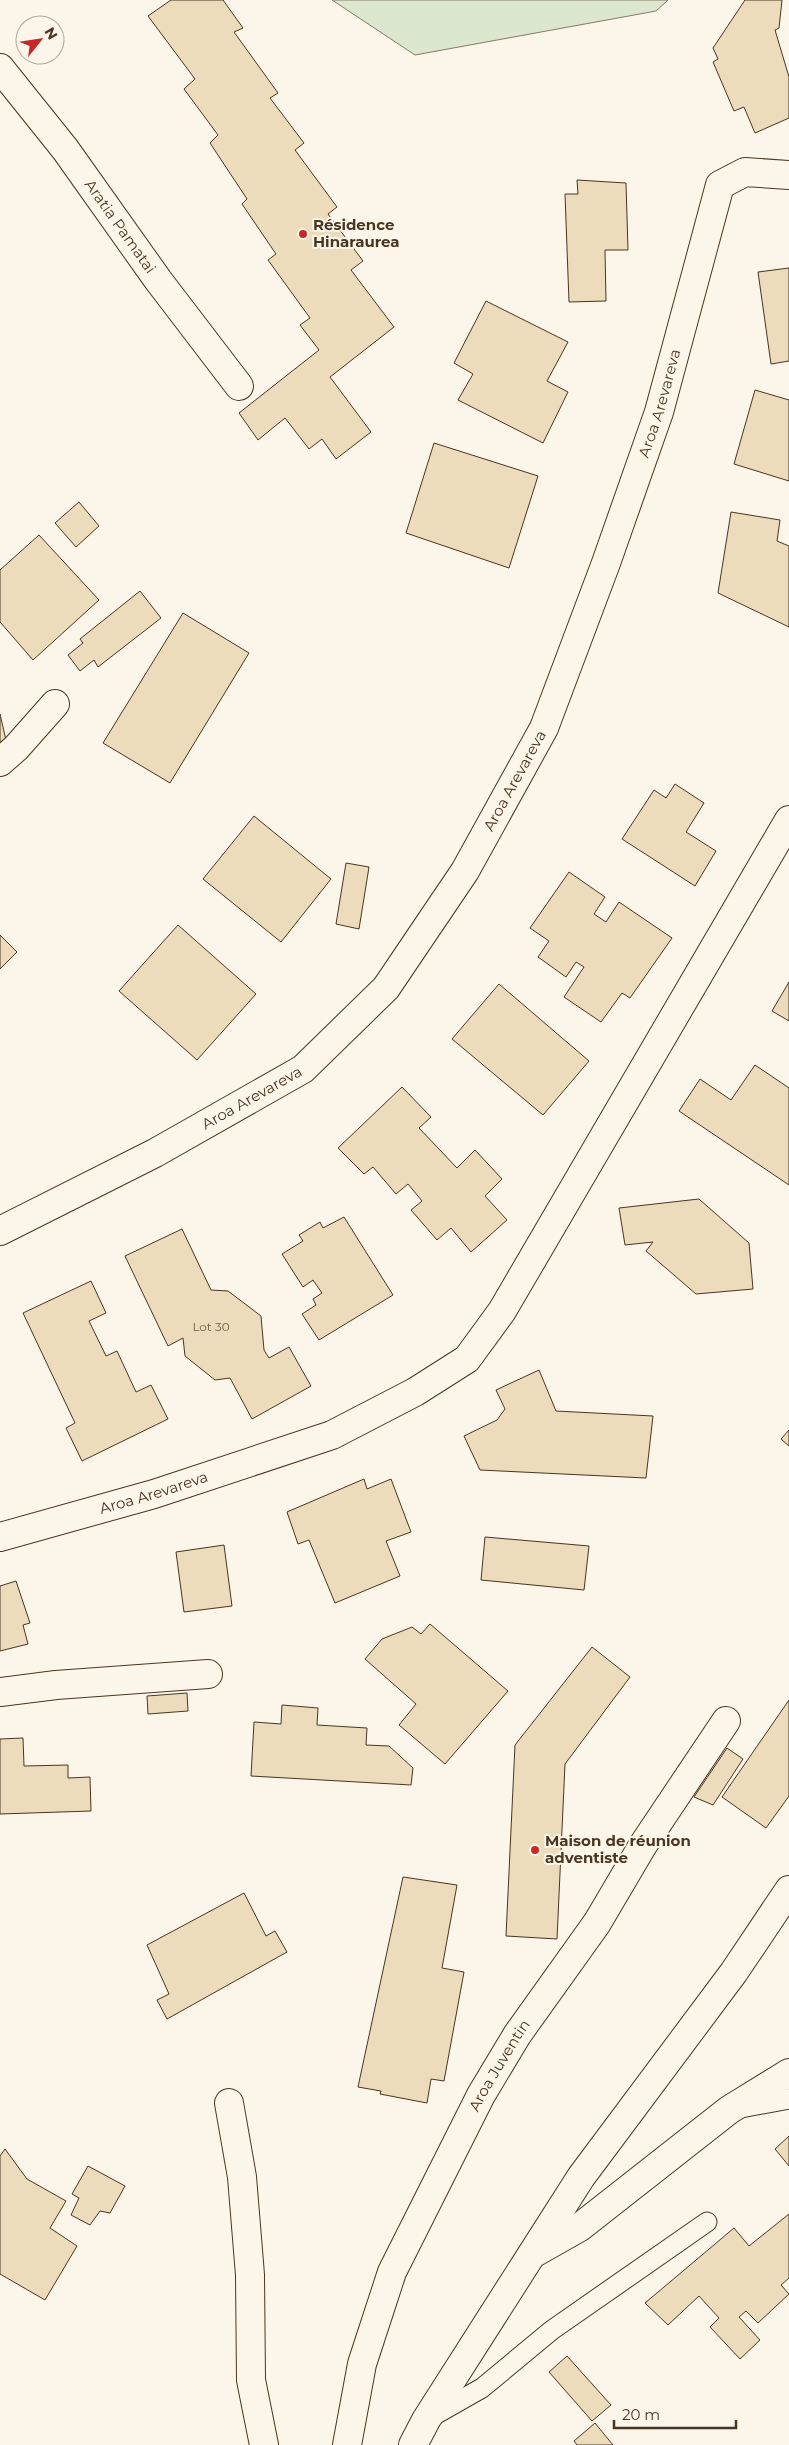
<svg xmlns="http://www.w3.org/2000/svg" width="789" height="2445" font-family="Montserrat,sans-serif">
<rect width="100%" height="100%" fill="#fbf6e9"/>
<polygon fill="#dce7d0" stroke="#887966" points="332,0 668,0 656,11 415,55"/>
<g fill="#ecdcbc" stroke="#4a3520">
<polygon points="171,0 223,0 243,28 234,32 278,93 270,98 304,143 295,150 337,207 328,214 363,261 351,270 394,327 330,377 371,432 336,459 322,439 309,449 285,418 258,440 239,413 319,350 300,325 310,318 268,260 276,254 242,204 247,199 210,143 218,135 184,89 195,79 148,16"/>
<polygon points="745,0 782,0 779,28 775,30 789,77 789,118 755,133 744,107 734,111 713,62 718,59 713,48"/>
<polygon points="577,180 626,183 628,250 605,250 606,301 569,302 565,194 578,194"/>
<polygon points="789,268 789,361 771,364 758,272"/>
<polygon points="486,301 568,342 547,381 568,392 543,443 458,400 473,374 454,363"/>
<polygon points="755,390 789,400 789,481 734,464"/>
<polygon points="434,443 538,476 509,568 406,533"/>
<polygon points="79,502 99,526 76,547 55,523"/>
<polygon points="731,512 780,520 777,541 789,546 789,627 718,593"/>
<polygon points="39,535 99,600 33,660 0,622 0,570"/>
<polygon points="140,591 161,618 98,667 94,660 80,671 68,655 83,643 80,639"/>
<polygon points="183,613 249,653 170,783 103,743"/>
<polygon points="0,714 8,749 0,750"/>
<polygon points="675,784 704,803 686,832 716,851 695,886 622,839 654,790 666,798"/>
<polygon points="254,816 331,879 281,942 203,879"/>
<polygon points="346,863 369,867 359,929 336,924"/>
<polygon points="569,872 605,897 594,914 606,922 619,902 672,938 630,998 622,993 601,1022 564,997 584,967 576,962 566,977 538,957 549,941 530,928"/>
<polygon points="178,925 256,994 197,1060 119,991"/>
<polygon points="0,935 17,952 0,969"/>
<polygon points="789,982 789,1021 772,1011"/>
<polygon points="499,984 589,1061 543,1115 452,1039"/>
<polygon points="755,1065 789,1088 789,1185 679,1111 700,1079 731,1100"/>
<polygon points="402,1087 431,1117 419,1128 457,1168 475,1150 502,1179 485,1196 507,1220 471,1252 451,1228 437,1240 411,1210 422,1201 408,1184 396,1194 373,1167 364,1174 338,1148"/>
<polygon points="699,1199 749,1243 753,1289 696,1294 646,1251 653,1242 625,1245 619,1208"/>
<polygon points="344,1217 393,1295 319,1340 302,1314 316,1305 313,1299 322,1293 313,1280 303,1287 282,1254 303,1241 299,1235 320,1222 323,1228"/>
<polygon points="182,1229 211,1290 228,1291 261,1316 264,1350 269,1358 289,1347 311,1386 252,1419 230,1378 215,1380 185,1356 183,1338 168,1346 125,1256"/>
<polygon points="91,1281 106,1313 89,1321 106,1356 117,1351 136,1392 151,1385 168,1419 82,1461 66,1428 75,1423 23,1313"/>
<polygon points="539,1370 556,1411 653,1416 646,1478 480,1470 464,1436 497,1420 505,1409 496,1390"/>
<polygon points="789,1430 789,1446 781,1439"/>
<polygon points="364,1479 367,1489 391,1479 411,1532 386,1541 400,1576 335,1603 309,1540 298,1544 287,1512"/>
<polygon points="485,1537 589,1546 584,1590 481,1580"/>
<polygon points="224,1545 232,1606 184,1612 176,1552"/>
<polygon points="16,1581 30,1623 23,1625 28,1644 0,1651 0,1586"/>
<polygon points="430,1624 508,1691 445,1764 399,1725 416,1704 365,1659 382,1639 412,1627 421,1634"/>
<polygon points="592,1647 630,1677 565,1764 557,1939 506,1936 515,1745"/>
<polygon points="187,1693 188,1711 148,1714 147,1696"/>
<polygon points="789,1700 789,1796 766,1828 722,1797"/>
<polygon points="282,1705 318,1708 317,1725 367,1728 366,1745 389,1746 413,1768 411,1785 251,1776 254,1722 281,1724"/>
<polygon points="23,1738 24,1766 68,1765 68,1778 90,1777 91,1811 0,1814 0,1739"/>
<polygon points="727,1748 743,1759 713,1805 694,1797"/>
<polygon points="403,1877 457,1885 442,1968 464,1972 444,2081 431,2079 427,2103 380,2094 381,2091 358,2087"/>
<polygon points="244,1893 266,1936 275,1931 287,1952 167,2019 157,2000 169,1994 147,1945"/>
<polygon points="789,2136 789,2166 775,2149"/>
<polygon points="5,2149 27,2179 66,2201 50,2228 77,2246 45,2300 0,2274 0,2156"/>
<polygon points="88,2166 125,2186 110,2213 100,2211 90,2225 71,2215 79,2198 72,2194"/>
<polygon points="789,2214 789,2278 781,2285 789,2294 758,2323 746,2311 739,2317 760,2340 740,2359 710,2327 719,2318 699,2296 668,2325 645,2303 734,2228 749,2246"/>
<polygon points="567,2356 611,2405 592,2421 549,2372"/>
<polygon points="595,2423 613,2445 577,2445 574,2441"/>
</g>
<g fill="none" stroke-linecap="round" stroke-linejoin="round">
<g stroke="#4a3520" stroke-width="21">
<g id="service">
<polyline points="741,2108 789,2099"/>
<polyline points="431,2417 482,2388 552,2330 707,2222"/>
</g>
</g>
<g stroke="#4a3520" stroke-width="30">
<g id="minor">
<path id="s1" d="M 0,68 L 65,149 L 158,280 L 239,386"/>
<polyline points="0,762 16,748 55,704"/>
<path id="s2" d="M 0,1231 L 155,1153 L 303,1069 L 386,988 L 465,871 L 544,728 L 606,563 L 659,412 L 720,185 L 745,172 L 789,175"/>
<path id="s3" d="M 0,1537 L 154,1494 L 332,1435 L 415,1392 L 467,1359 L 502,1311 L 789,820"/>
<polyline points="0,1692 56,1685 208,1674"/>
<polyline points="229,2103 242,2177 250,2275 251,2380 264,2445"/>
<polyline points="536,2252 580,2227 729,2110 789,2073"/>
<path id="s4" d="M 347,2445 L 362,2364 L 392,2272 L 481,2095 L 517,2035 L 597,1923 L 643,1845 L 726,1721"/>
<polyline points="413,2445 426,2420 581,2177 734,1972 789,1890"/>
</g>
</g>
<use href="#service" stroke="#fbf6e9" stroke-width="19"/>
<use href="#minor" stroke="#fbf6e9" stroke-width="28"/>
</g>
<g fill="#c62828" stroke="#fbf6e9" stroke-width="2">
<circle cx="303" cy="234" r="5"/>
<circle cx="535" cy="1850" r="5"/>
</g>
<g text-anchor="middle" stroke-width="4" stroke-linejoin="round" paint-order="stroke">
<g font-size="12" fill="#725f47">
<text x="211" y="1331">Lot 30</text>
</g>
<g font-size="15" font-weight="bold" fill="#4a3520" stroke="#fbf6e9" text-anchor="start">
<text x="313" y="230">Résidence<tspan x="313" dy="17">Hinaraurea</tspan></text>
<text x="545" y="1846">Maison de réunion<tspan x="545" dy="17">adventiste</tspan></text>
</g>
<g font-size="15" fill="#4a3520" stroke="#fbf6e9">
<text dy="5" stroke="none"><textPath href="#s1" startOffset="199">Aratia Pamatai</textPath></text>
<text dy="5" stroke="none"><textPath href="#s2" startOffset="1109">Aroa Arevareva</textPath></text>
<text dy="5" stroke="none"><textPath href="#s2" startOffset="704">Aroa Arevareva</textPath></text>
<text dy="5" stroke="none"><textPath href="#s2" startOffset="285">Aroa Arevareva</textPath></text>
<text dy="5" stroke="none"><textPath href="#s3" startOffset="160">Aroa Arevareva</textPath></text>
<text dy="5" stroke="none"><textPath href="#s4" startOffset="412">Aroa Juventin</textPath></text>
</g>
</g>
<g transform="translate(40 40) rotate(60)"><circle r="24" fill="#fbf6e9" stroke="#b4a999"/>
<path d="M0-4L9 19L0 12L-9 19Z" fill="#c62828"/>
<text y="-8" font-size="14" font-weight="bold" text-anchor="middle" fill="#4a3520">N</text>
</g>
<path d="M614 2420v8h122v-8" fill="none" stroke="#4a3520" stroke-width="2.5"/>
<text x="622" y="2420" font-size="15" fill="#4a3520" stroke="#fbf6e9" stroke-width="4" paint-order="stroke">20 m</text>
</svg>
